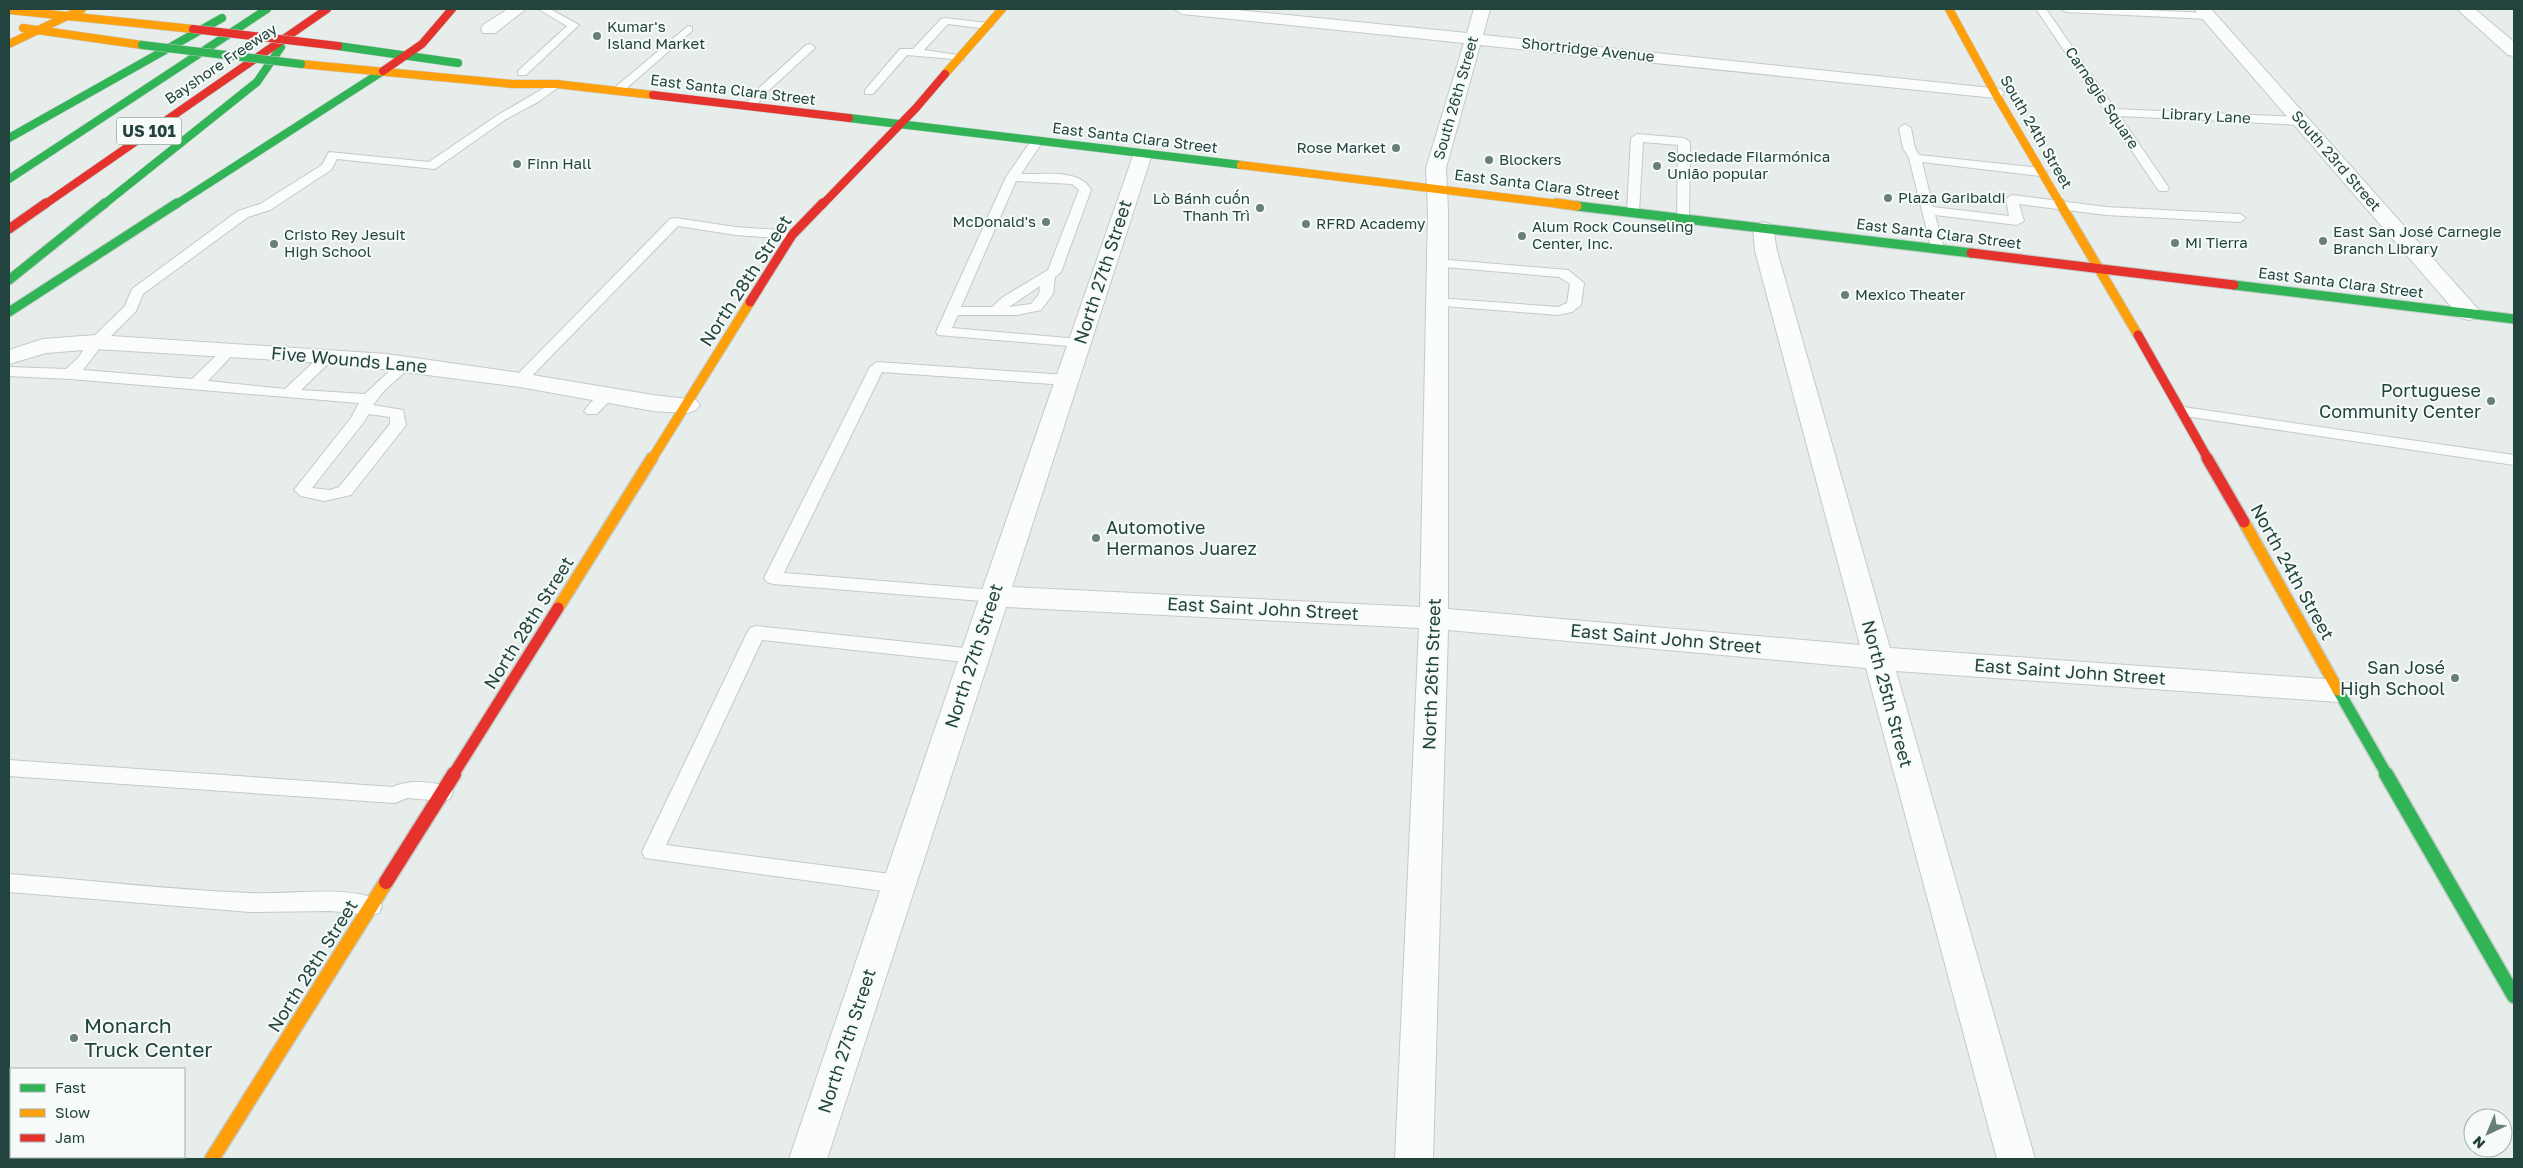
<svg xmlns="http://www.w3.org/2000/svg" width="2523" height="1168" font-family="'Golos Text',sans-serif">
<rect width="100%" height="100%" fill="#e7edeb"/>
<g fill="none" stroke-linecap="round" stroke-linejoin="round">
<g stroke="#c4cac8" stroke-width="2">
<g id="lane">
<polygon points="538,9 550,9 579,25 526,75 518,75 518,71 567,26"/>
<polygon points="2036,9 2046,9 2115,109 2301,117 2307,121 2301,125 2120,116 2169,188 2167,191 2159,191"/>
<polygon points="2061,9 2124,9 2207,13 2212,16 2207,19 2066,12"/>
<polygon points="945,18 988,23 993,26 988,29 948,24 924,50 964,56 964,60 907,55 873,94 865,94 865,90 900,49 913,49 941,19"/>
<polygon points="688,26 692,27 692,31 621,93 613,93 613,89"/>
<polygon points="810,44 815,47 814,49 768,91 754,108 746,108 744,106 760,87 806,45"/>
<path d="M 556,81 L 560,82 L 560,86 L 538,102 L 506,119 L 435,169 L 337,159 L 331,170 L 270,210 L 248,217 L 143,294 L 136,311 L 102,345 L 83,370 L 192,379 L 225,347 L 230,346 L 237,350 L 208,381 L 285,389 L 323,353 L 333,353 L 335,356 L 333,359 L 301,390 L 365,394 L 400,361 L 410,361 L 412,364 L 410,367 L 383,392 L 373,405 L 403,410 L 406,425 L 351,495 L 324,501 L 301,496 L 294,490 L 351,418 L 359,403 L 70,379 L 9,376 L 9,367 L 66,369 L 78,358 L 91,339 L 125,306 L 132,289 L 238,211 L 260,204 L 322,165 L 329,152 L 429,162 L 498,115 ZM 369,414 L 390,417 L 390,424 L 339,487 L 330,490 L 312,488 L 363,423 Z"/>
<polygon points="1905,124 1911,128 1915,148 1919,155 2041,168 2047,172 2041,176 1922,162 1933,207 2009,216 2006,199 2012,195 2106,207 2240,214 2246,218 2240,222 2106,215 2019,204 2024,221 2017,225 1935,215 1944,248 1937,252 1932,251 1909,158 1903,148 1899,128"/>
<polygon points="1637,134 1684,138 1690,142 1689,218 1688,221 1683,222 1677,218 1678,145 1643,142 1639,212 1633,216 1627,212 1631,138"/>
<path d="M 1037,137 L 1043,141 L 1021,174 C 1042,175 1080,168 1091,190 L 1061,272 L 1055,277 L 1053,294 L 1041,310 L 1017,315 L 958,315 L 952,328 L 1080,339 L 1087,343 L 1080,347 L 938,335 L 936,332 L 1006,177 L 1033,138 ZM 1016,181 L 1072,184 L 1079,190 L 1048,270 L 1003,297 L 992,307 L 961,307 ZM 1040,286 L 1039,294 L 1031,304 L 1009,307 Z"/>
<polygon points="675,218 736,227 792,231 799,235 792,239 736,235 678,226 525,383 515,383 513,380 515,377 670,219"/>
<polygon points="1438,259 1568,270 1584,283 1581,305 1572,312 1558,315 1432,305 1430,302 1437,298 1558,307 1567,303 1570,284 1559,277 1433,266 1431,263"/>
<polygon points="877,362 1067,375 1074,380 1067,385 882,372 784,573 994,590 1000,591 1003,596 1000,601 994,602 773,584 767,582 764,578 870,367"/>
<path d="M 607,390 L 612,392 L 615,395 L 597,414 L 587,414 L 584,411 C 590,403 598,393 607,390 Z"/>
<polygon points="2183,407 2514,455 2514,465 2178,415 2175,412"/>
<polygon points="756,626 974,649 981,651 983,656 981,661 974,663 762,640 666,845 898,875 905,877 909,884 905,891 898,893 645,858 642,852 747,633 750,628"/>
<path d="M 9,760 L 393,787 C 409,779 434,782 450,787 L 453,793 L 450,799 L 443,801 L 407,798 L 395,803 L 9,776 Z"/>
<path d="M 9,874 C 89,880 169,890 249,893 C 291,895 339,885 379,899 L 382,906 L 379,913 L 371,915 L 331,911 L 250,912 L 9,892 Z"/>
</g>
</g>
<g stroke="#c4cac8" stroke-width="2">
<g id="street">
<polygon points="508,9 526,9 495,33 483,33 481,29 483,25"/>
<polygon points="1174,9 1227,9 1467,33 1474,9 1490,9 1483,35 2001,89 2004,93 2001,97 1995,98 1480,45 1446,168 1448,210 1448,609 1860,645 1755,251 1753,228 1756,224 1763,222 1770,224 1773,228 1777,251 1890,648 2338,680 2348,683 2353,691 2348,699 2338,702 1896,671 2035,1159 1997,1159 1866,668 1448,630 1433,1159 1395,1159 1419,628 1006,607 827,1159 789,1159 980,596 1135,150 1149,150 1152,154 1012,587 1420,607 1428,210 1426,168 1464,43 1182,14"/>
<polygon points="2194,9 2211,9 2477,308 2480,313 2477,318 2469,320 2461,318"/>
<polygon points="2457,9 2475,9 2514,42 2514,56 2508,55"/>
<polygon points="96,335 387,354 520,373 653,395 696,400 700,405 696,410 688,413 653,411 520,387 343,364 96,349 46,353 9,364 9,350 43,339"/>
</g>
</g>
<g stroke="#c2cbc8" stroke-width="9">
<g id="fast-far3">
<polyline points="338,46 458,63"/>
<polyline points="849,118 1241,165"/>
<polyline points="9,138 222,18"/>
<polyline points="9,179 267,9"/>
<polyline points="103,205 257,82 281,47"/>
<polyline points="175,205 383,71"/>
</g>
</g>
<g stroke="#c2cbc8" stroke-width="11">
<g id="fast-far2">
<polyline points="1577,206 1971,253"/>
<polyline points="9,280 105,203"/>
<polyline points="2234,285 2514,319"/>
<polyline points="9,312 177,203"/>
</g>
</g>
<g stroke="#c2cbc8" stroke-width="14">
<polyline id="fast-far1" points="2338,690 2387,775"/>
</g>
<g stroke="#c2cbc8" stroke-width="17">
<polyline id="fast" points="2386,774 2514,996"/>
</g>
<g stroke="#c2cbc8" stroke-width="9">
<g id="slow-far3">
<polyline points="1949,9 1995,93 2061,205"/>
<polyline points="9,10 193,29"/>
<polyline points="23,28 142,45"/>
<polyline points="9,44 82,9"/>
<polyline points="301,64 512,84 556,84 653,95"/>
<polyline points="945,74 1002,9"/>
<polyline points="1241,165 1567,205"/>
</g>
</g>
<g stroke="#c2cbc8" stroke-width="11">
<g id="slow-far2">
<polyline points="1556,203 1577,206"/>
<polyline points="2060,203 2138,335"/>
<polyline points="652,459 750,302"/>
</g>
</g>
<g stroke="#c2cbc8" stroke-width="14">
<g id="slow-far1">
<polyline points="2244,522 2338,690"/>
<polyline points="558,608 652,458"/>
</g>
</g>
<g stroke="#c2cbc8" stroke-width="17">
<polyline id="slow" points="212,1159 386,882"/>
</g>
<g stroke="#c2cbc8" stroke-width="9">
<g id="jam-far3">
<polyline points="383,71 422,44 452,9"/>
<polyline points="653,95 849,118"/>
<polyline points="44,205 327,9"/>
<polyline points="822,205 916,108 945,74"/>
</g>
</g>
<g stroke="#c2cbc8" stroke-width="11">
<g id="jam-far2">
<polyline points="9,229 46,203"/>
<polyline points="1971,253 2234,285"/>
<polyline points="750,302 792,235 823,203"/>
<polyline points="2138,335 2208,459"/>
</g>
</g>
<g stroke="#c2cbc8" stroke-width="14">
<g id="jam-far1">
<polyline points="2207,458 2244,522"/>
<polyline points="453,775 558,608"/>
</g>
</g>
<g stroke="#c2cbc8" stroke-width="17">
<polyline id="jam" points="386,882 454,774"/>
</g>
<use href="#lane" fill="#fbfcfc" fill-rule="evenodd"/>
<use href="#street" fill="#fbfcfc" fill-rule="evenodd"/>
<use href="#fast-far3" stroke="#30b455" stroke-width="8"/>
<use href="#fast-far2" stroke="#30b455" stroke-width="9"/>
<use href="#fast-far1" stroke="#30b455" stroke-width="11"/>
<use href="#fast" stroke="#30b455" stroke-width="14"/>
<use href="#slow-far3" stroke="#ff9f0a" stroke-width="8"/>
<use href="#slow-far2" stroke="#ff9f0a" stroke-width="9"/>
<use href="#slow-far1" stroke="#ff9f0a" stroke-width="11"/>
<use href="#slow" stroke="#ff9f0a" stroke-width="14"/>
<use href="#jam-far3" stroke="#e5322d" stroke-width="8"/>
<use href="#jam-far2" stroke="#e5322d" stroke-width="9"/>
<use href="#jam-far1" stroke="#e5322d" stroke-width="11"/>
<use href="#jam" stroke="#e5322d" stroke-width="14"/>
<g stroke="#c2ccca" stroke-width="9" stroke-linecap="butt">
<polyline id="fast-bridge" points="142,45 301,64"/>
</g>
<g stroke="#c2ccca" stroke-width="9" stroke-linecap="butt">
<polyline id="jam-bridge" points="193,29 338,46"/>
</g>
<use href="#fast-bridge" stroke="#30b455" stroke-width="8"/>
<use href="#jam-bridge" stroke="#e5322d" stroke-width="8"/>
</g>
<g fill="#677e7b" stroke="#f6fbf9" stroke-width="2">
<circle cx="597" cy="36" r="5"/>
<circle cx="1396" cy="148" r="5"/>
<circle cx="1489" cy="160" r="5"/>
<circle cx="517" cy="164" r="5"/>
<circle cx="1657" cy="166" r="5"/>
<circle cx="1888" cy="198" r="5"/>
<circle cx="1260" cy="208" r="5"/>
<circle cx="1046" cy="222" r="5"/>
<circle cx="1306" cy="224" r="5"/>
<circle cx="1522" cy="236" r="5"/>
<circle cx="2323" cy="241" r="5"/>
<circle cx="2175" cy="243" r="5"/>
<circle cx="274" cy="244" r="5"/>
<circle cx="1845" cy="295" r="5"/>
<circle cx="2491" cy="401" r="5"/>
<circle cx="1096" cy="538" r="5"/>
<circle cx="2455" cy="678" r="5"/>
<circle cx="74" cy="1038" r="5"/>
</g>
<g text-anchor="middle" stroke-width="4" stroke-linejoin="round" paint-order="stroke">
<g font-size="15" fill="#22433e" stroke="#f6fbf9" text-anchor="start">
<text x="607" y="32">Kumar's<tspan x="607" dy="17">Island Market</tspan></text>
<text x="1386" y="153" text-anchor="end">Rose Market</text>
<text x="1667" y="162">Sociedade Filarmónica<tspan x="1667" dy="17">União popular</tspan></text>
<text x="1499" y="165">Blockers</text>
<text x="527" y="169">Finn Hall</text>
<text x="1898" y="203">Plaza Garibaldi</text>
<text x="1250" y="204" text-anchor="end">Lò Bánh cuốn<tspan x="1250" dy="17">Thanh Trì</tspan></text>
<text x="1036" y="227" text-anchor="end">McDonald's</text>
<text x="1316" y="229">RFRD Academy</text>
<text x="1532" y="232">Alum Rock Counseling<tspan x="1532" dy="17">Center, Inc.</tspan></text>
<text x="2333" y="237">East San José Carnegie<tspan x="2333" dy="17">Branch Library</tspan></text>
<text x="284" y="240">Cristo Rey Jesuit<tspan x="284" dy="17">High School</tspan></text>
<text x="2185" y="248">Mi Tierra</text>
<text x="1855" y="300">Mexico Theater</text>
</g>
<g font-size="15" fill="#22433e" stroke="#f6fbf9">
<text transform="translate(1588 50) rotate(6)" y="5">Shortridge Avenue</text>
<text transform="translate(221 64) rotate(-34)" y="5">Bayshore Freeway</text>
<text transform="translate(733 90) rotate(7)" y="5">East Santa Clara Street</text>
<text transform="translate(1456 98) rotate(-74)" y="5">South 26th Street</text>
<text transform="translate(2102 98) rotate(56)" y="5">Carnegie Square</text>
<text transform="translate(2206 116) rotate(3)" y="5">Library Lane</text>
<text transform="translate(2036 132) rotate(60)" y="5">South 24th Street</text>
<text transform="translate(1135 138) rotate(7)" y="5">East Santa Clara Street</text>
<text transform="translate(2336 161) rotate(49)" y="5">South 23rd Street</text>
<text transform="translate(1537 185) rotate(7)" y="5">East Santa Clara Street</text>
<text transform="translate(1939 234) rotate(7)" y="5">East Santa Clara Street</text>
<text transform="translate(2341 283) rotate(7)" y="5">East Santa Clara Street</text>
</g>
<rect fill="#f6fbf9" stroke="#627a76" stroke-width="1" x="116.5" y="117.5" width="65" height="27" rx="4"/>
<g font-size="16" font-weight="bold" fill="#22433e">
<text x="149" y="137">US 101</text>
</g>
<g font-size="18" fill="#22433e" stroke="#f6fbf9">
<text transform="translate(1103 272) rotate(-72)" y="6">North 27th Street</text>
<text transform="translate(746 281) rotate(-57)" y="6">North 28th Street</text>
<text transform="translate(349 360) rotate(5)" y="6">Five Wounds Lane</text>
<text transform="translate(2292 572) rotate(61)" y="6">North 24th Street</text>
<text transform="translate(1263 609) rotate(3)" y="6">East Saint John Street</text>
<text transform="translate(529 623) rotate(-58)" y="6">North 28th Street</text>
<text transform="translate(1666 639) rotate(5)" y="6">East Saint John Street</text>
<text transform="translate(974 656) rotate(-72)" y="6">North 27th Street</text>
<text transform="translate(2070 672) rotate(4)" y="6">East Saint John Street</text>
<text transform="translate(1432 674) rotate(-88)" y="6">North 26th Street</text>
<text transform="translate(1887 694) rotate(75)" y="6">North 25th Street</text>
<text transform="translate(313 966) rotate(-58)" y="6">North 28th Street</text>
<text transform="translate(847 1041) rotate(-72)" y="6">North 27th Street</text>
</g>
<g font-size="18" fill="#22433e" stroke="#f6fbf9" text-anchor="end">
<text x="2481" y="397">Portuguese<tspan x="2481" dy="21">Community Center</tspan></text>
<text x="1106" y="534" text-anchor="start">Automotive<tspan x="1106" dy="21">Hermanos Juarez</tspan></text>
<text x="2445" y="674">San José<tspan x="2445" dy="21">High School</tspan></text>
</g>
<g font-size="21" fill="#22433e" stroke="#f6fbf9" text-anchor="start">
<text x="84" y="1033">Monarch<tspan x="84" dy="24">Truck Center</tspan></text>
</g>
</g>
<rect width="2523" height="1168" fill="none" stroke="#22433e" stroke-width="20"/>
<rect x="10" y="1068" width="175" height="90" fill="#f6fbf9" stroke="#a1b1ae"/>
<rect x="20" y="1084" width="25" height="8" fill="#30b455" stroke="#a1b1ae"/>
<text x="55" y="1093" font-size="15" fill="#22433e">Fast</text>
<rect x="20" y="1109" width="25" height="8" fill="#ff9f0a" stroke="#a1b1ae"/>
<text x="55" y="1118" font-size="15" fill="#22433e">Slow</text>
<rect x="20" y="1134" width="25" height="8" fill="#e5322d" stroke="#a1b1ae"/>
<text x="55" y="1143" font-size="15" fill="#22433e">Jam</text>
<g transform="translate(2488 1133) rotate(224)"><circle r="24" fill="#f6fbf9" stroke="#a1b1ae"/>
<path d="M0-4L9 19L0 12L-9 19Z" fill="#677e7b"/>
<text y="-8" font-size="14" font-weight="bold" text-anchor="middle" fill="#22433e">N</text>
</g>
</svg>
